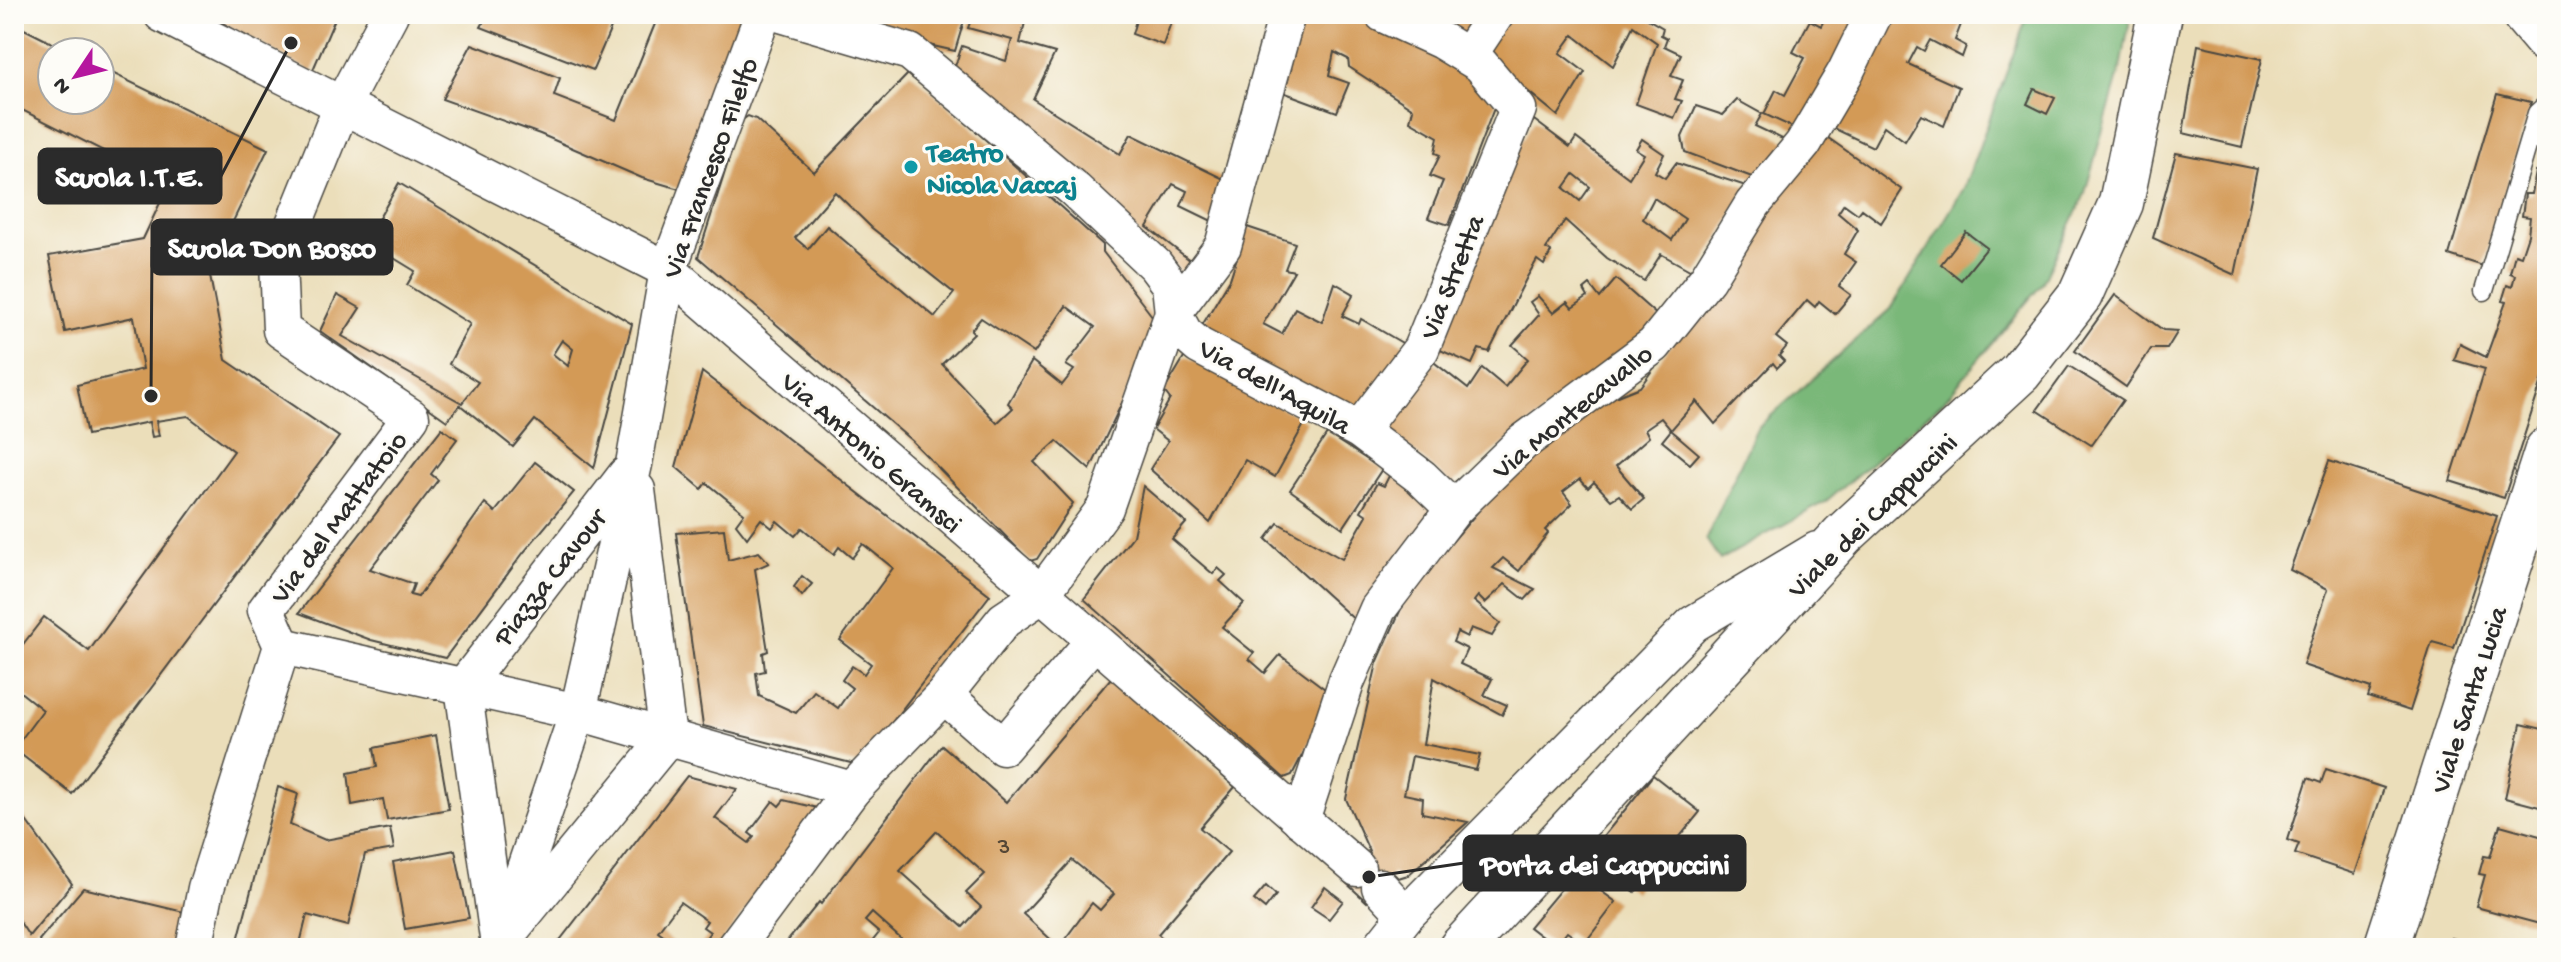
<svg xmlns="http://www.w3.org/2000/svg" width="2561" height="962" font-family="'Gochi Hand',sans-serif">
<rect width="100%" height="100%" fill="#fdfcf7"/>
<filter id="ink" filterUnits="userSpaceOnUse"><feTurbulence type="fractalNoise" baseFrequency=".0125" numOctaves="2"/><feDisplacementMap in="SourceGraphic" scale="16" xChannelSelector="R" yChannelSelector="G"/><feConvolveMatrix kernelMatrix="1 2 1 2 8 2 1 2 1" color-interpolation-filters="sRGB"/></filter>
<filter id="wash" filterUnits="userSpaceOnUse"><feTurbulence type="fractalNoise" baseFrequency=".006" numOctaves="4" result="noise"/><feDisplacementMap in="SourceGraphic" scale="32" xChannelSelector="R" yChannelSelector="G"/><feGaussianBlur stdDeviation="1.8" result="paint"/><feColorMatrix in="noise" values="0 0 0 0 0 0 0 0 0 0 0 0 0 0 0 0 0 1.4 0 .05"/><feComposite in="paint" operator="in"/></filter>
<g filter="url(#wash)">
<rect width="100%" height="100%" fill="#ebdeba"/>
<polygon fill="#7ab879" stroke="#527252" stroke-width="2" points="2028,14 2131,14 2122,63 2084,196 2042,284 1942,403 1825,502 1720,560 1706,539 1757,428 1891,309 1964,188"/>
<g id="blocks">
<g fill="#d39a57" fill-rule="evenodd">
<polygon points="206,14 337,14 312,72"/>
<polygon points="488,14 617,14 593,70 481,27"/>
<polygon points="659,14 685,21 688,14 749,14 686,191 642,178 540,134 442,99 472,44 560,78 554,96 616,120"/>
<polygon points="820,14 966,14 955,51 894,37"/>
<polygon points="973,14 1027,14 1020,43 1055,53 1033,99 1120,154 1131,134 1228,181 1216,223 1181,206 1187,191 1173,184 1147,227 1195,264 1188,277 954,69 962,46 1006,61 1012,40 968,28"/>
<polygon points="1138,14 1174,14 1163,45 1132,34"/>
<polygon points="1248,14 1277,14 1273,29"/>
<polygon points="1298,14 1358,14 1455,62 1496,103 1449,225 1428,218 1443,181 1430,176 1440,155 1435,153 1438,137 1410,121 1413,109 1349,67 1348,59 1334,52 1329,76 1349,83 1337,112 1280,91"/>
<polygon points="1411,14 1483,14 1464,40"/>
<polygon points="1508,14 1639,14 1663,28 1661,35 1667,38 1664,46 1681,54 1671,76 1683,80 1675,99 1682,101 1674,118 1636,104 1657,43 1633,26 1613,66 1573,35 1560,53 1585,72 1558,116 1507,74 1484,49"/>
<polygon points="1827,14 1865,14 1805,133 1764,114 1776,90 1785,95 1805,58 1793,52 1810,20 1821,26"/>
<polygon points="1884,14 1965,14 1955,40 1966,46 1962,57 1930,40 1924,51 1917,47 1908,64 1959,87 1944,126 1921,115 1905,141 1884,126 1873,147 1831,127"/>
<polygon points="14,24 70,52 52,52 52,100 100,100 100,67 268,149 209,271 226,360 339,437 72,794 14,749 43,710 14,687 14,656 44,617 89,651 234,451 188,416 156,421 159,436 152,437 149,422 87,435 77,385 143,369 134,317 65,332 49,256 143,239 169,184 14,106"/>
<polygon points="2198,45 2262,59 2242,147 2183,133"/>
<path d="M 910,72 L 1103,245 L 1103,252 L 1159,325 L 1090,470 L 1057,441 L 1034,462 L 1073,503 L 1037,559 L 1030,561 L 912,441 L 698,257 L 741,121 L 748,116 L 756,119 L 814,172 ZM 835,192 L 872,228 L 954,293 L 935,317 L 827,226 L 808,249 L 795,238 ZM 1066,306 L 1095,327 L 1066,365 L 1074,370 L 1062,385 L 1032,361 L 1008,403 L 1013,408 L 997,423 L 942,364 L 974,333 L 971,330 L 981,318 L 1034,353 Z"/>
<polygon points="2034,89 2055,98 2047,114 2027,104"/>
<polygon points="2497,94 2531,102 2483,266 2449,255"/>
<polygon points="1737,100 1762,114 1755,126 1791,143 1760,180 1685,152 1682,137 1696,106 1723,115"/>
<path d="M 1534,120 L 1570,147 L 1576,138 L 1629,178 L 1644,154 L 1636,149 L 1642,139 L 1664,154 L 1655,172 L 1665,178 L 1676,163 L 1749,187 L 1697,274 L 1661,254 L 1644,281 L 1607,258 L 1565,220 L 1546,249 L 1551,252 L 1544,265 L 1537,260 L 1527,277 L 1489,352 L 1479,349 L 1472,364 L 1431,346 L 1500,179 ZM 1574,174 L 1590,187 L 1580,201 L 1564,188 ZM 1654,198 L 1685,219 L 1672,240 L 1643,219 Z"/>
<polygon points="1824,135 1902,190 1881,223 1862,209 1858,214 1844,204 1838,213 1858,230 1844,254 1856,262 1839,286 1851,295 1835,314 1819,301 1815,307 1807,300 1776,337 1787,346 1779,356 1784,361 1777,368 1773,363 1715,424 1696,401 1671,430 1661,418 1645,429 1649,437 1616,466 1644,499 1632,509 1619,495 1611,500 1594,482 1588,488 1580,479 1563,492 1572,504 1545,530 1548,533 1519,571 1503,558 1493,568 1535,589 1525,600 1505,584 1485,603 1478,596 1474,601 1500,623 1492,636 1471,628 1467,637 1457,632 1453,642 1467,649 1460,664 1492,679 1484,695 1507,705 1502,715 1434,678 1423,744 1480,755 1476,770 1412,756 1404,794 1423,798 1422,813 1468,822 1408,875 1398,878 1393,873 1367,902 1344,881 1370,853 1346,799 1377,663 1407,595 1492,495 1585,409 1640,387"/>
<polygon points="2176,153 2257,169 2235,275 2153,238"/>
<polygon points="2536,172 2547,174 2547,365 2504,498 2450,481 2485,369 2454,360 2460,344 2486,357 2506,302 2502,301 2507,285 2512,287 2515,275 2510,273 2515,254 2521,256 2528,235 2530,217 2522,216 2525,194 2532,194"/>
<path d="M 399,183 L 632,324 L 594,468 L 535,420 L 513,447 L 460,405 L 447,421 L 320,331 L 337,295 L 360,308 L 342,336 L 462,403 L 478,382 L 449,364 L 470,324 L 407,285 L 415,271 L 366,241 ZM 562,340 L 573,349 L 568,366 L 553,354 Z"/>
<polygon points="1247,227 1295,243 1285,269 1294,271 1263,324 1282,334 1295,308 1322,322 1335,283 1354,294 1342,316 1359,324 1361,319 1409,347 1357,415 1198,332 1230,279"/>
<polygon points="1966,232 1987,248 1961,280 1941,264"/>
<polygon points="1616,279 1659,317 1658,324 1452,484 1377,421 1426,356 1468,389 1482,368 1505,387 1528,359 1512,345 1539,315 1530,302 1538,296 1553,313 1567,302 1572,308 1588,297 1584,290 1590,285 1600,298"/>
<polygon points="2115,295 2163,330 2178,331 2167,349 2151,349 2126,387 2075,351"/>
<polygon points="1185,356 1306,421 1275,477 1245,460 1210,523 1150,469 1168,441 1153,429 1170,399 1164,391"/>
<polygon points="2069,366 2123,400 2091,445 2037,410"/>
<polygon points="702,372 990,595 859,765 703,726 676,533 724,529 728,560 759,552 769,563 755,569 768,651 763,653 765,671 756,673 759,696 796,713 814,691 838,708 852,688 842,680 852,666 864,674 871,664 840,640 893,568 863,544 852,558 839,547 834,554 802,528 795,536 777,521 772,528 761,519 747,538 736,524 744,513 707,483 702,489 676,467"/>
<polygon points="442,428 457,439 431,474 438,480 370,569 414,584 410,595 418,597 485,503 495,512 535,462 574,492 524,552 445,658 371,640 299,613"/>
<polygon points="1671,430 1699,454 1690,464 1662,441"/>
<polygon points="1327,434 1382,469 1343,528 1290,490"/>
<polygon points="2329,461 2497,516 2454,648 2432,642 2410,711 2368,697 2371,688 2303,665 2328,589 2290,570"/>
<polygon points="1390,474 1436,508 1358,623 1266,539 1278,523 1342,559 1367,515 1361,511 1377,483 1384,486"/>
<polygon points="1143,486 1186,523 1172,539 1213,574 1218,568 1226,575 1220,581 1244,603 1222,627 1254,653 1249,659 1265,673 1280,655 1333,695 1292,775 1284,778 1084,599 1133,536"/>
<polygon points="802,576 812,584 802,596 794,587"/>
<path d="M 1111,678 L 1235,787 L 1200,828 L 1229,852 L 1158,934 L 1173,948 L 911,948 L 872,913 L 865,921 L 879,933 L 871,943 L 876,948 L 782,948 L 819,902 L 821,904 L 942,745 L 1006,802 ZM 937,831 L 985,874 L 966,893 L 981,907 L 963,927 L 900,871 ZM 1072,860 L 1114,894 L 1100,910 L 1092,903 L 1059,947 L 1023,914 Z"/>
<polygon points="2521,724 2547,730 2547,809 2505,798"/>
<polygon points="436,735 449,809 387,820 383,799 352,805 348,773 377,767 374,748"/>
<polygon points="2326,769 2384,788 2355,874 2295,854 2299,844 2288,840 2308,778 2321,783"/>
<polygon points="1653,775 1700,812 1635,892 1586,858"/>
<polygon points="687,776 737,789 715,818 749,843 754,837 749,833 773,801 779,806 784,800 822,809 717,948 699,948 710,932 703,927 707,921 680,902 658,931 677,945 680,942 688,948 554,948"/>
<polygon points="278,787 298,794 290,825 325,840 390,828 394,849 365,854 348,926 307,915 299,948 236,948"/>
<polygon points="14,804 72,884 29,936 14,913"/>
<polygon points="2500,825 2547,838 2547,926 2476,907 2485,875 2479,874 2484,856 2490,857"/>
<polygon points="455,850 469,918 405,929 393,862"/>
<polygon points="1575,872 1616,902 1584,944 1567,932 1555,947 1529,927"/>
<polygon points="1266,886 1276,895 1265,909 1254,900"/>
<polygon points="1325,887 1343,901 1329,919 1311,907"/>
<polygon points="83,888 188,913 179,948 42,948 39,940"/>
<polygon points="2451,938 2493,947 2493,948 2449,948"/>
</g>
</g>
</g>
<g filter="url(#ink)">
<use href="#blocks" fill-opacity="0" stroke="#484640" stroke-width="2"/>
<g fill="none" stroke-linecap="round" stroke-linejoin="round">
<g stroke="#484640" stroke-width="21">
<polyline id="lane" points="2484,291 2537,113 2547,104"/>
</g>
<g stroke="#484640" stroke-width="39">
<g id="street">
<polyline points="162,14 668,270 1357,868"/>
<polyline points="781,14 910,52 1075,190 1155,265 1170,285 1173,313 1184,333 1199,346 1359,430 1421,477 1454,509"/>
<polyline points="1468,56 1496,14"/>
<polyline points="1359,430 1421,349 1518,109 1480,64 1442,41 1383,14"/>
<polyline points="282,646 578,712 852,790"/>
<polyline points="944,695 1003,747 1093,642"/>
<polyline points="1301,820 1347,680 1378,609 1454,509 1522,443 1654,345 1707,279 1753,204 1803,144 1845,73 1874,14"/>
<polyline points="1380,887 1406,915"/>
<polyline points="514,926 668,738 637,490"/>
<polyline points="498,938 463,687 626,475"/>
<polyline points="194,948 206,888 282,646 266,610 411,417 281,330 278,263 343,103 390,14"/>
<polyline points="498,948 578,712 634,464 668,270 763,14"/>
<polyline points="734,948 852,790 944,695 1004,620 1040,596 1105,508 1173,313 1223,246 1287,14"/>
<polyline points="1380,948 1406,915 1693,624 1817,550"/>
</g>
</g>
<g stroke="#484640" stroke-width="47">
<g id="secondary">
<polyline points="2524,14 2547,41"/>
<polyline points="1461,948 1843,535 2020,372 2080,295 2121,203 2160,14"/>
<polyline points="2386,948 2547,450"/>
</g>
</g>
<use href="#lane" stroke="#fff" stroke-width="18"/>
<use href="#street" stroke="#fff" stroke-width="36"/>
<use href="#secondary" stroke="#fff" stroke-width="44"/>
</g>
</g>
<circle fill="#0f9aa8" stroke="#fdfcf7" stroke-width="3" cx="911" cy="167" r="8"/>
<g text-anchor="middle" stroke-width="6" stroke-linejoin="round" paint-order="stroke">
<g font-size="24" fill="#554736">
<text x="1004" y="853">3</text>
</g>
<g font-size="28" font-weight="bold" fill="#0d838f" stroke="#fdfcf7" text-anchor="start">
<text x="927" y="161">Teatro<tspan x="927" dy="32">Nicola Vaccaj</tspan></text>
</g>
<g font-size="28" fill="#2b2b2b" stroke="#fdfcf7">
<text transform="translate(708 167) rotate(-70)" y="10">Via Francesco Filelfo</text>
<text transform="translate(1450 276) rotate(-68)" y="10">Via Stretta</text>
<text transform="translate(1276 385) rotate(29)" y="10">Via dell'Aquila</text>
<text transform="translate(1571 410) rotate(-39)" y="10">Via Montecavallo</text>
<text transform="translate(873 451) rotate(41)" y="10">Via Antonio Gramsci</text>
<text transform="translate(1871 514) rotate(-44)" y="10">Viale dei Cappuccini</text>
<text transform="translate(337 516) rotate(-53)" y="10">Via del Mattatoio</text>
<text transform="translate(548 576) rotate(-52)" y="10">Piazza Cavour</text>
<text transform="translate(2467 699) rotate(-72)" y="10">Viale Santa Lucia</text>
</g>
</g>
<path fill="none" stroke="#2b2b2b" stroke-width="3" d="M291 43L221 176M151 396L152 247M1369 877L1464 863"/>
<g fill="#2b2b2b" stroke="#fdfcf7" stroke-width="3">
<circle cx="291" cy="43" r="8"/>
<circle cx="151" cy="396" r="8"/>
<circle cx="1369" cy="877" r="8"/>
</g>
<g fill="#2b2b2b" stroke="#2b2b2b" stroke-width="3">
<rect x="39" y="149" width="182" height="54" rx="8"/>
<rect x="152" y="220" width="240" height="54" rx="8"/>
<rect x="1464" y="836" width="281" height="54" rx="8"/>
</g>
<g font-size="30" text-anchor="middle" font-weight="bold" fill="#fff">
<text x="130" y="186">Scuola I.T.E.</text>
<text x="272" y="257">Scuola Don Bosco</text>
<text x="1605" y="874">Porta dei Cappuccini</text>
</g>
<rect width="2561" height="962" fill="none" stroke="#fdfcf7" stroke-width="48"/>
<g transform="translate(76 76) rotate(235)"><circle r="38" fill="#fdfcf7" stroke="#a9a8a5" stroke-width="2"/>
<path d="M0-6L14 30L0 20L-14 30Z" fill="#b5179e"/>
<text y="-12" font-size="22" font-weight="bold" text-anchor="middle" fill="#2b2b2b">N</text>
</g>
</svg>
